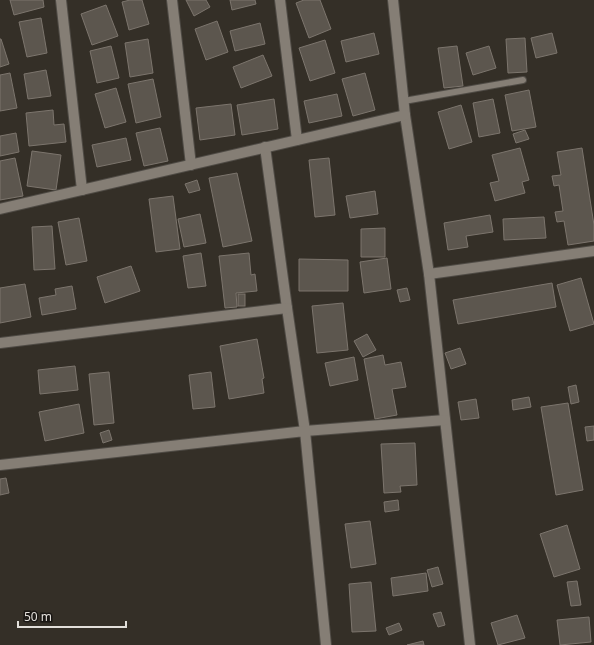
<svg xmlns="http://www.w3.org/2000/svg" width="594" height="645" font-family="'Noto Sans',sans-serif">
<rect width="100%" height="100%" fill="#342f27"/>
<g fill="#5c564e" stroke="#7c756d">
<polygon points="10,0 43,0 44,7 14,15"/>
<polygon points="130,0 142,0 149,24 129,30 122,2"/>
<polygon points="186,0 206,0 210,7 194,16"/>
<polygon points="230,0 255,0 256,4 232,10"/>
<polygon points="304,0 320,0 331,29 309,38 296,3"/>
<polygon points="106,5 118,36 92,45 81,14"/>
<polygon points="41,18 47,53 27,57 19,22"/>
<polygon points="217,21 228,52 206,60 195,29"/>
<polygon points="260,23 265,44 235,51 230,31"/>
<polygon points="374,33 379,54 346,62 341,41"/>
<polygon points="552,33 557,53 536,58 531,38"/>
<polygon points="525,38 527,72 508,73 506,39"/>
<polygon points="0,39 1,39 9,64 0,67"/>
<polygon points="148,39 153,73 130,77 125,43"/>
<polygon points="325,40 335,73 310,81 299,48"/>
<polygon points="111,46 119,78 97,83 90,51"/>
<polygon points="457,46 463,86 444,88 438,48"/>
<polygon points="489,46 496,68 473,75 466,53"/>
<polygon points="263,55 272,76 241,88 233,67"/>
<polygon points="46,70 51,96 28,99 24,74"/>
<polygon points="10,73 17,108 0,111 0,75"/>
<polygon points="365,73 375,110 353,116 342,79"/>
<polygon points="153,79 161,117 136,123 128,84"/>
<polygon points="116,88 126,122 105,128 95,94"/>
<polygon points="529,90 536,127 512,131 505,95"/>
<polygon points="337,94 342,116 309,123 304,101"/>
<polygon points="274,99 278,129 242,135 237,105"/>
<polygon points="493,99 500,133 479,137 473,103"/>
<polygon points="231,104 235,135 200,140 196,108"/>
<polygon points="461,105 472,142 449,149 438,112"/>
<polygon points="53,110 54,125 64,124 66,142 29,146 26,113"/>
<polygon points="160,128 168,161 144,166 136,133"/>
<polygon points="525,130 529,139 516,143 513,134"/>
<polygon points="16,133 19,152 0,156 0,136"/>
<polygon points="126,138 131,160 97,167 92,145"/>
<polygon points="520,148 529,180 522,182 525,193 495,201 490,183 499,181 492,155"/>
<polygon points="582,148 594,225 594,241 568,245 564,221 557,222 555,212 563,211 559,185 554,186 552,176 561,175 557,152"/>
<polygon points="32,151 61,155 56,190 27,186"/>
<polygon points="15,158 23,196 0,200 0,161"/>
<polygon points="329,158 335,215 315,217 309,160"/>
<polygon points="237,173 252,241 223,247 209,178"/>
<polygon points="197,180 200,190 189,193 185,184"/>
<polygon points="375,191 378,214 350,218 346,196"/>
<polygon points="173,196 180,249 156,252 149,199"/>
<polygon points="200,214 206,243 184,247 178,219"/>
<polygon points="490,215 493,232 466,236 468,247 448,250 444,223"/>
<polygon points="544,217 546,238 504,240 503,219"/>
<polygon points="79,218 87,261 66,265 58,222"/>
<polygon points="52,226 55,269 34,270 32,227"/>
<polygon points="385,228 385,257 361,257 361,229"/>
<polygon points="201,253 206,286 188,288 183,256"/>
<polygon points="249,253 251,275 255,274 257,291 236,293 237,307 225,308 219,256"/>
<polygon points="387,258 391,289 364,293 360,262"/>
<polygon points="299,259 348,260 348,291 299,291"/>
<polygon points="131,266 140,291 105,303 97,277"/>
<polygon points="581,278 594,324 570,331 557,285"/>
<polygon points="552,283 556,307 458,324 453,300"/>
<polygon points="25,284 31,317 0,323 0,288"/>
<polygon points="72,286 76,309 42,315 39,298 56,295 55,289"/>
<polygon points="407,288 410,300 400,302 397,290"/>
<rect x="238" y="294" width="7" height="12"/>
<polygon points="343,303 348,350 317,353 312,306"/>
<polygon points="367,334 376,350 363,357 354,341"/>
<polygon points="257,339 264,378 262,379 264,393 229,399 220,346"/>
<polygon points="460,348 466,364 451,369 445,353"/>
<polygon points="383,355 385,365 401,362 406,387 392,389 397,415 375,419 364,359"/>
<polygon points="354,357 358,380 330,386 325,363"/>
<polygon points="75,366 78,390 40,394 38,370"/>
<polygon points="109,372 114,423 94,425 89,374"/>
<polygon points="211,372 215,407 193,409 189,375"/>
<polygon points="576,385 579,402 571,404 568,387"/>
<polygon points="529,397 531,407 513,410 512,400"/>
<polygon points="476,399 479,418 461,420 458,402"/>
<polygon points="568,403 583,490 556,495 541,407"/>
<polygon points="79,404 84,433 45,441 39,412"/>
<polygon points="594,426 594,440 587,441 585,427"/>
<polygon points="109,430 112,440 103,443 100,433"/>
<polygon points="415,443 417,485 400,486 401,492 384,493 381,444"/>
<polygon points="6,478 9,493 0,495 0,479"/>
<polygon points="398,500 399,510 385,512 384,502"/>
<polygon points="370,521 376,564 351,568 345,524"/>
<polygon points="567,525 580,569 554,577 540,534"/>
<polygon points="438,567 443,584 432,587 427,570"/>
<polygon points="426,573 428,591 393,596 391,578"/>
<polygon points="577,581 581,605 571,606 567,582"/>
<polygon points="371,582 376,631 352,632 349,584"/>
<polygon points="441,612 445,625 438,627 433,614"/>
<polygon points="517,615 525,638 498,645 491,623"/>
<polygon points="589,617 591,642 560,645 557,620"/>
<polygon points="399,623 402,630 389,635 386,628"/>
<polygon points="423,641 424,645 407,645"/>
</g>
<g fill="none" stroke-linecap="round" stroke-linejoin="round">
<g stroke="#4f4b45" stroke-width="8">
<polyline id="lane" points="404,101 523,80"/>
</g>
<g stroke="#4f4b45" stroke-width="12">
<g id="street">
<polyline points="61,0 82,190"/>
<polyline points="172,0 191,165"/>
<polyline points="280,0 297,140"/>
<polyline points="393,0 405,115 429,274 470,645"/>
<polyline points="265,147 287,308 305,431 445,420"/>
<polyline points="0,209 405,115"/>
<polyline points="429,274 594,251"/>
<polyline points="0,343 287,308"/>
<polyline points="0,465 305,431 326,645"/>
</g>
</g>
<use href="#lane" stroke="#857e75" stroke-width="6"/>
<use href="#street" stroke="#857e75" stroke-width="10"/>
</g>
<path d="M18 621v6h108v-6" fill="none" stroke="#e2dfda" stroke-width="2"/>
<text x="24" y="621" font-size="12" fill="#e2dfda" stroke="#1a1714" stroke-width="3" paint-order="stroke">50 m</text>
</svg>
